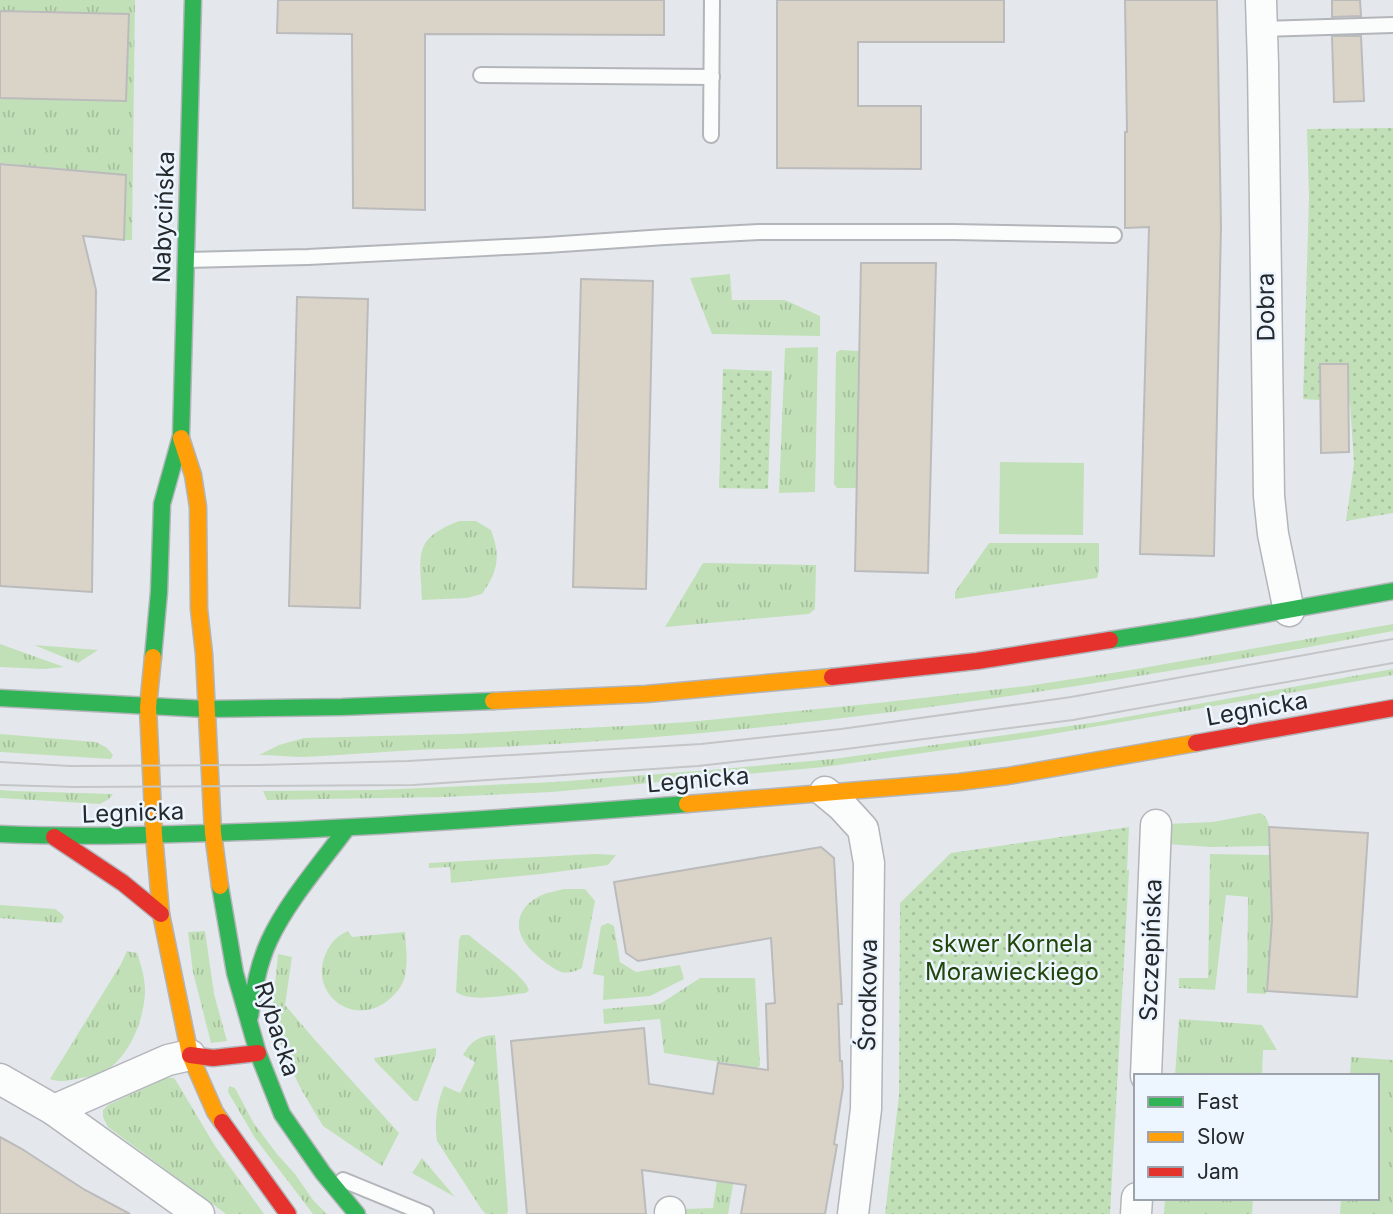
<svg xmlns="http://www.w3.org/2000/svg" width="1393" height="1214" font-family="Inter,sans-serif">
<defs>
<pattern id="grass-tufts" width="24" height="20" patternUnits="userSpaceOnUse" patternTransform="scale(1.75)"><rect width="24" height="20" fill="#c1e0b7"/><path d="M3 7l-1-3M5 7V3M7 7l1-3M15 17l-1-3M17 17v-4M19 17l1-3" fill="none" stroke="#a6c09e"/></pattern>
<pattern id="park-dots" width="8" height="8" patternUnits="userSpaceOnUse" patternTransform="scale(1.75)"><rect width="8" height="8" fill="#c1e0b7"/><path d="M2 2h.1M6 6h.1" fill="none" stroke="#a6c09e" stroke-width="1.8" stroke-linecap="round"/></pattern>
</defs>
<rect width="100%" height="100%" fill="#e4e8ed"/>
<g fill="url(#grass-tufts)">
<polygon points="0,0 135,0 132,240 124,240 126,175 0,163 0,98 126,101 0,11"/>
<polygon points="730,274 732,300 785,300 820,316 820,336 712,334 690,278"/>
<polygon points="818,347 815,492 779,493 785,348"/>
<polygon points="840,350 859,351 857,488 837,488 834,484 836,353"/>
<path d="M 459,521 L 476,521 L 491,530 C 501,557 498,571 482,594 L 467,598 L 422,600 C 421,554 411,540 459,521 Z"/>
<polygon points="989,543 1099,543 1099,571 1097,578 955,599 955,592"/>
<polygon points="703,563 816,565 815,609 809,614 665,627"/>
<path d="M 1393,624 L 1393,631 C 1348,639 1303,649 1258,656 C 988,703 716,741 442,749 C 397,750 351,755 305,757 C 290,757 274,755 259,755 L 279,745 L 304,738 L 458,734 L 625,726 L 688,722 L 878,703 L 1027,686 L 1125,671 Z"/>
<polygon points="0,644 64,667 44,669 0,667"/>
<polygon points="34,645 98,650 78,663"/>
<polygon points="1393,669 1393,675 1035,737 824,767 552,792 444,797 267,800 263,791 377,790 555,782 710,770 833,759 1098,722"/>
<polygon points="0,734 96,742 107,748 113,755 111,759 0,752"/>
<polygon points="0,790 13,791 113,794 109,799 100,804 0,798"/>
<path d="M 1260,813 C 1272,818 1269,835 1269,846 L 1211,847 L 1167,844 L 1167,824 L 1213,822 Z"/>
<polygon points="594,854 616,855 608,865 541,874 451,883 450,867 429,868 429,863"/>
<polygon points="1210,854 1270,855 1272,920 1266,994 1247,993 1248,897 1226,895 1215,990 1179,988 1179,978 1208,978"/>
<path d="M 564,889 L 585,889 L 595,901 L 582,968 C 576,971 568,974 561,972 C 553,969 539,958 533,952 C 512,932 514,908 542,895 C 549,892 557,891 564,889 Z"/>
<polygon points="0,905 55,909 62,914 64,917 61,923 0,918"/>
<polygon points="608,923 614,926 620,962 636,972 680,965 684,979 650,996 603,1000 604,976 593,974 601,926"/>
<polygon points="205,931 214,994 227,1041 211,1043 193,972 188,932"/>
<path d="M 348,931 L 352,937 L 405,932 C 406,946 408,962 405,976 C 403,986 395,995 386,1002 C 351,1027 308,992 326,953 C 331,942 337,936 348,931 Z"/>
<path d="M 461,935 L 469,935 C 483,948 523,974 529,990 L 526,993 C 507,995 471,1003 456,992 L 459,940 Z"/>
<path d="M 127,951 L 137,953 C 141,965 145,978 145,990 C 145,1017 131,1054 107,1070 C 100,1074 89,1077 81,1078 C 71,1080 60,1083 50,1079 L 121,964 Z"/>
<polygon points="278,954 292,957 285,1005 315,1040 399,1133 382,1166 323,1126 301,1089 283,1052 276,1029 273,1004"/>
<polygon points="700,978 755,978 760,1066 753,1070 728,1214 686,1214 685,1209 713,1208 733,1064 664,1053 660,1019 604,1024 603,1009 660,1004"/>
<polygon points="1179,1019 1262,1025 1277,1050 1263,1050 1262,1076 1175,1076"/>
<path d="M 495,1035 L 508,1211 L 507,1214 L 486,1214 L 482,1210 L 437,1141 C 434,1122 437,1103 444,1086 L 460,1093 L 475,1062 L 463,1055 C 471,1041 479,1036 495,1035 Z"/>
<polygon points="436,1048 436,1055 418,1101 414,1101 375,1061 374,1058"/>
<polygon points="1351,1057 1393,1060 1393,1214 1340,1214 1341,1198 1377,1198 1377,1076 1350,1076"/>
<polygon points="167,1078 174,1078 178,1084 215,1146 264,1214 226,1214 108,1127 103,1117 103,1110 108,1105"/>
<polygon points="229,1086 235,1088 253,1122 277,1154 295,1174 313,1200 327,1214 313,1214 255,1138 228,1092"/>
<polygon points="422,1158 455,1197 412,1173"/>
<polygon points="1165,1198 1253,1198 1252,1214 1164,1214"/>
</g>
<g fill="url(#park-dots)">
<polygon points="1393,128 1393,513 1346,521 1354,464 1350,402 1303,399 1309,198 1307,129"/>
<polygon points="723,369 772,371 768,489 719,488"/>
<polygon points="1129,827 1127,870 1129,870 1110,1214 885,1214 899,1095 900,903 951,853"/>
</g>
<polygon fill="#c1e0b7" points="1000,462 1084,463 1083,535 999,534"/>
<g fill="#dad3c8" stroke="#bbbbbc" stroke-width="2">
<polygon points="278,0 664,0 664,35 425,34 425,210 353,208 352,34 277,33"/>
<polygon points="777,0 1004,0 1004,42 858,42 858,106 921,106 921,169 777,168"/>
<polygon points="1125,0 1217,0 1221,226 1214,556 1140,554 1149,227 1125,228 1125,132 1127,132"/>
<polygon points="1332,0 1360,0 1361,16 1332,17"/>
<polygon points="0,11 129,14 126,101 0,98"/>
<polygon points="1332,36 1361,36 1364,101 1334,102"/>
<polygon points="0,164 126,175 124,240 83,236 96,290 92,592 0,586"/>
<polygon points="861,263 936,263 928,573 855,571"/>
<polygon points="581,279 653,281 646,589 573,587"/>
<polygon points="297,297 368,299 360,608 289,606"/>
<polygon points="1320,364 1348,364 1349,452 1321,453"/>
<polygon points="1269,827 1368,833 1357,997 1267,991 1272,920"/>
<polygon points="821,847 834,858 841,984 842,1004 838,1004 840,1061 842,1061 843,1087 834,1144 837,1145 825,1214 741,1214 746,1185 642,1170 646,1214 527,1214 511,1041 644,1028 649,1084 713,1094 718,1063 768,1070 766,1004 775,1003 771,938 638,961 626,953 614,882"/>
<polygon points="0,1137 22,1149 85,1190 130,1214 0,1214"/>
</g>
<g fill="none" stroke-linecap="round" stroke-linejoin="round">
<g stroke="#b2b5b9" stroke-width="18">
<g id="lane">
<polyline points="1262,29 1393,25"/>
<polyline points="481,75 712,77"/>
<polyline points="711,135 712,0"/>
<polyline points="187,260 308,257 547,245 665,237 759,232 953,232 1114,235"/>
<polyline points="343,1180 426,1214"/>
</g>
</g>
<g stroke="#b2b5b9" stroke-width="33">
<g id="street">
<polyline points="1261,0 1263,64 1269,496 1273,534 1289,611"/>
<polyline points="825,792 842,806 863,829 869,863 866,1109 853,1214"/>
<polyline points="1146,1076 1156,825"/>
<polyline points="0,1079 54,1110 199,1214"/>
<polyline points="54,1110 168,1060 190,1055"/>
<polyline points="670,1212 670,1214"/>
<polyline points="1136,1214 1137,1198"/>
</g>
</g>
<g stroke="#b2b5b9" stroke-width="19">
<g id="fast">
<polyline points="1110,640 1193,627 1393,591"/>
<polyline points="153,657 159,592 162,504 181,436 193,0"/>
<polyline points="0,698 206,709 342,707 493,701"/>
<path d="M 0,834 C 90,838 180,834 270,831 C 409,825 548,815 687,804"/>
<polyline points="220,886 235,973 258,1053 282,1114 323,1173 357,1214"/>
<path d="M 250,1016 C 254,990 258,965 269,941 C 287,902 321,863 347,828"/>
</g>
</g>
<g stroke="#b2b5b9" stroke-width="19">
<g id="slow">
<polyline points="181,438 193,475 198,507 199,609 204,654 213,833 220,886"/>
<polyline points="153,657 148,707 154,835 161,914 190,1055 215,1112 222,1122"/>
<polyline points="493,701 646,694 832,677"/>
<polyline points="687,804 959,782 1008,776 1196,743"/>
</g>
</g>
<g stroke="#b2b5b9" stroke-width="19">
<g id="jam">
<polyline points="832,677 977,661 1110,640"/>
<polyline points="1196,743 1393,708"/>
<polyline points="54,837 123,883 161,914"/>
<polyline points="190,1055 213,1058 258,1053"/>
<polyline points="222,1122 288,1214"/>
</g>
</g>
<use href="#lane" stroke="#fbfcfc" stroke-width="14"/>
<use href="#street" stroke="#fbfcfc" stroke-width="30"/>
<use href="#fast" stroke="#30b455" stroke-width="16"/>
<use href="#slow" stroke="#ff9f0a" stroke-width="16"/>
<use href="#jam" stroke="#e5322d" stroke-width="16"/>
<g stroke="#c4c5c7" stroke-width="2">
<polyline points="0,762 70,766 258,765 408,761 701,744 841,729 1071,697 1393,639"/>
<polyline points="0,785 74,787 413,785 698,766 838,750 1073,720 1393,663"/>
</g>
</g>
<g text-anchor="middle" stroke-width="5" stroke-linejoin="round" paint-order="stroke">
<g font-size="24" fill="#26292c" stroke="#edf5ff">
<text transform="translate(164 217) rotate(-88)" y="8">Nabycińska</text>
<text transform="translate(1266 307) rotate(-91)" y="8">Dobra</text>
<text transform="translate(1257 709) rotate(-10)" y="8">Legnicka</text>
<text transform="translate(698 780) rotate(-5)" y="8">Legnicka</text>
<text transform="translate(133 813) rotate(-2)" y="8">Legnicka</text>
<text transform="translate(1151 950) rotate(-88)" y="8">Szczepińska</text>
<text transform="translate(868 995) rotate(-89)" y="8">Środkowa</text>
<text transform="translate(277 1029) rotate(72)" y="8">Rybacka</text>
</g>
<g font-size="24" fill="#21460a" stroke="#edf5ff">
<text x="1012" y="952">skwer Kornela<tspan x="1012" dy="28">Morawieckiego</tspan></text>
</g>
</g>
<rect x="1134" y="1074" width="245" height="126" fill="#edf5ff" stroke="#9da3ab" stroke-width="2"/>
<rect x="1148" y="1097" width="35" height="10" fill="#30b455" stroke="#9da3ab" stroke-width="2"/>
<text x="1197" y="1109" font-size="21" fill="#26292c">Fast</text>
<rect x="1148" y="1132" width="35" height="10" fill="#ff9f0a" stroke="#9da3ab" stroke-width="2"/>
<text x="1197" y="1144" font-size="21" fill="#26292c">Slow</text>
<rect x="1148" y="1167" width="35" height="10" fill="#e5322d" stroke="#9da3ab" stroke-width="2"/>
<text x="1197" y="1179" font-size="21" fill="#26292c">Jam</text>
</svg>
